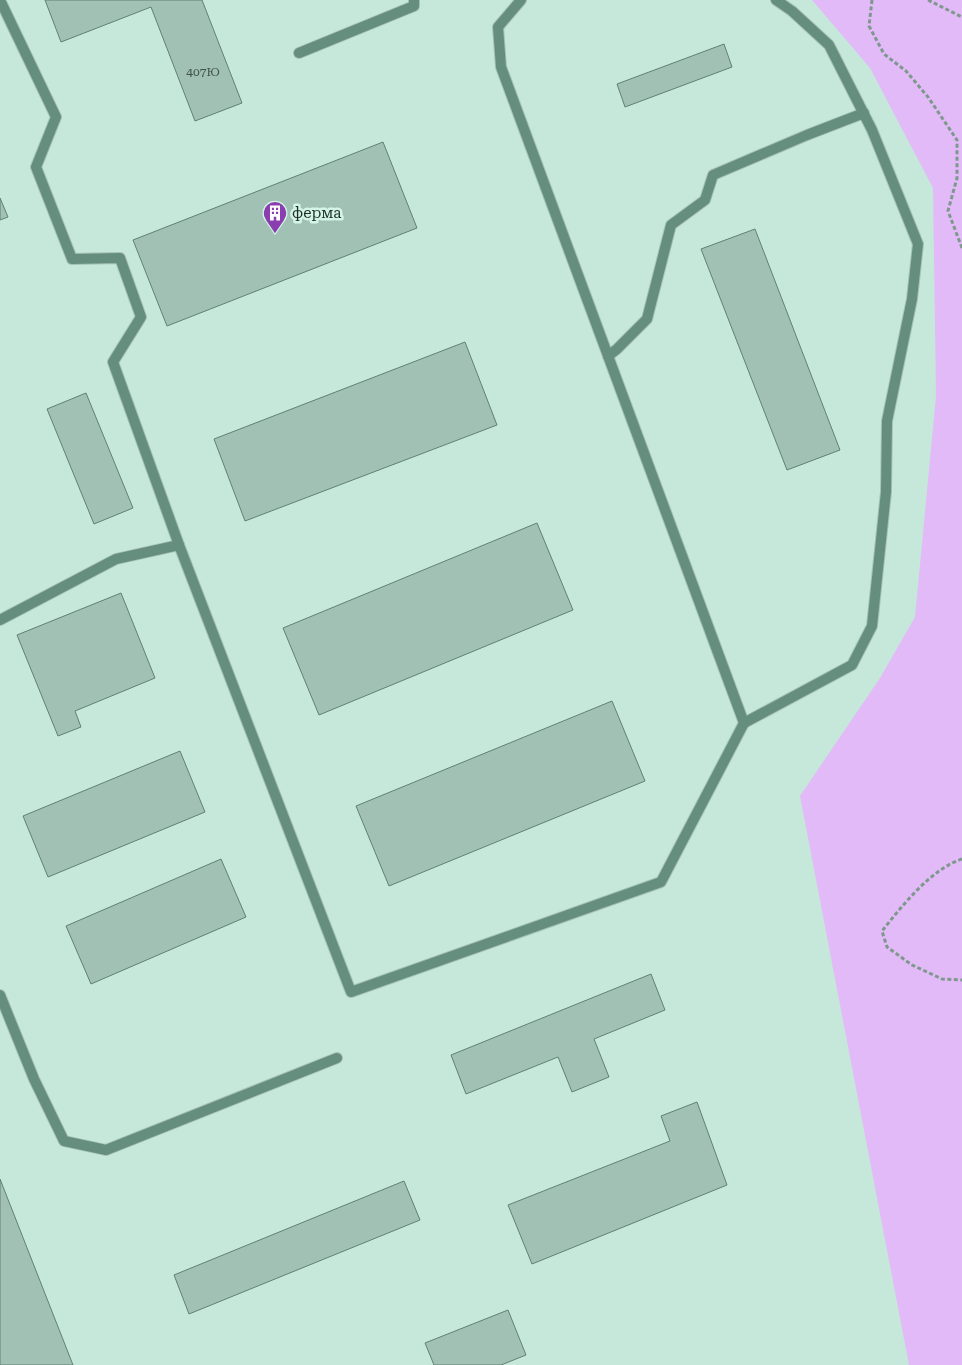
<svg xmlns="http://www.w3.org/2000/svg" width="962" height="1365" font-family="'Roboto Serif',serif">
<rect width="100%" height="100%" fill="#c6e8da"/>
<polygon fill="#e2baf8" points="812,0 962,0 962,1365 909,1365 800,796 880,678 915,617 936,396 933,188 870,68"/>
<g fill="#a0c1b4" stroke="#618074">
<polygon points="45,0 202,0 242,103 195,121 151,7 61,42"/>
<polygon points="724,44 732,67 625,107 617,84"/>
<polygon points="383,142 417,228 167,326 133,240"/>
<polygon points="0,198 8,217 0,220"/>
<polygon points="755,229 840,450 787,470 701,249"/>
<polygon points="465,342 497,425 245,521 214,439"/>
<polygon points="86,393 133,508 94,524 47,409"/>
<polygon points="537,523 573,610 319,715 283,628"/>
<polygon points="121,593 155,678 75,711 81,727 58,736 17,635"/>
<polygon points="612,701 645,781 389,886 356,806"/>
<polygon points="180,751 205,812 48,877 23,816"/>
<polygon points="221,859 246,917 91,984 66,926"/>
<polygon points="651,974 665,1010 594,1039 609,1077 572,1092 558,1057 466,1094 451,1055"/>
<polygon points="697,1102 727,1185 532,1264 508,1205 670,1141 661,1116"/>
<polygon points="0,1179 73,1365 0,1365"/>
<polygon points="404,1181 420,1220 189,1314 174,1275"/>
<polygon points="508,1310 526,1355 501,1365 434,1365 425,1343"/>
</g>
<g fill="none" stroke-linecap="round" stroke-linejoin="round">
<g stroke="#a5c2b6" stroke-width="12">
<g id="service">
<polyline points="299,53 414,6 414,0"/>
<polyline points="608,356 617,349 647,319 671,225 705,200 713,175 807,135 864,113"/>
<polyline points="179,545 351,992 661,882 744,723 501,67 498,27 521,0"/>
<polyline points="0,620 116,559 179,545 113,362 141,317 120,258 72,259 36,167 56,117 0,0"/>
<polyline points="744,723 852,665 872,626 886,492 887,421 912,299 918,244 872,130 829,45 792,11 776,0"/>
<polyline points="0,995 34,1079 64,1141 106,1150 337,1058"/>
</g>
</g>
<g stroke="#7f988e" stroke-width="3" stroke-dasharray="4 2.5" stroke-linecap="butt">
<polyline points="872,0 869,26 884,54 906,71 928,97 957,140 957,178 948,211 962,248"/>
<polyline points="928,0 962,17"/>
<path d="M 962,859 C 931,869 902,906 882,931 L 887,947 L 912,965 L 942,979 L 962,980"/>
</g>
<use href="#service" stroke="#658e7e" stroke-width="10"/>
</g>
<defs>
<g id="building-pin" transform="scale(1.25)"><path d="M0 17L-7.5 6A9.5 9.5 0 1 1 7.5 6Z" fill="#8b3eaf" stroke="#d3f5e7"/><path d="M-4-6H4V6H1V3H-1V6H-4ZM-2.5-4.3h1.7v1.8h-1.7ZM.8-4.3h1.7v1.8H.8ZM-2.5-1h1.7V.8h-1.7ZM.8-1h1.7V.8H.8Z" fill="#fff"/></g>
</defs>
<g fill-rule="evenodd">
<use href="#building-pin" x="275" y="213"/>
</g>
<g text-anchor="middle" stroke-width="5" stroke-linejoin="round" paint-order="stroke">
<g font-size="12" fill="#3f514a">
<text x="203" y="76">407Ю</text>
</g>
<g font-size="15" fill="#1f2c27" stroke="#d3f5e7" text-anchor="start">
<text x="292" y="218">ферма</text>
</g>
</g>
</svg>
